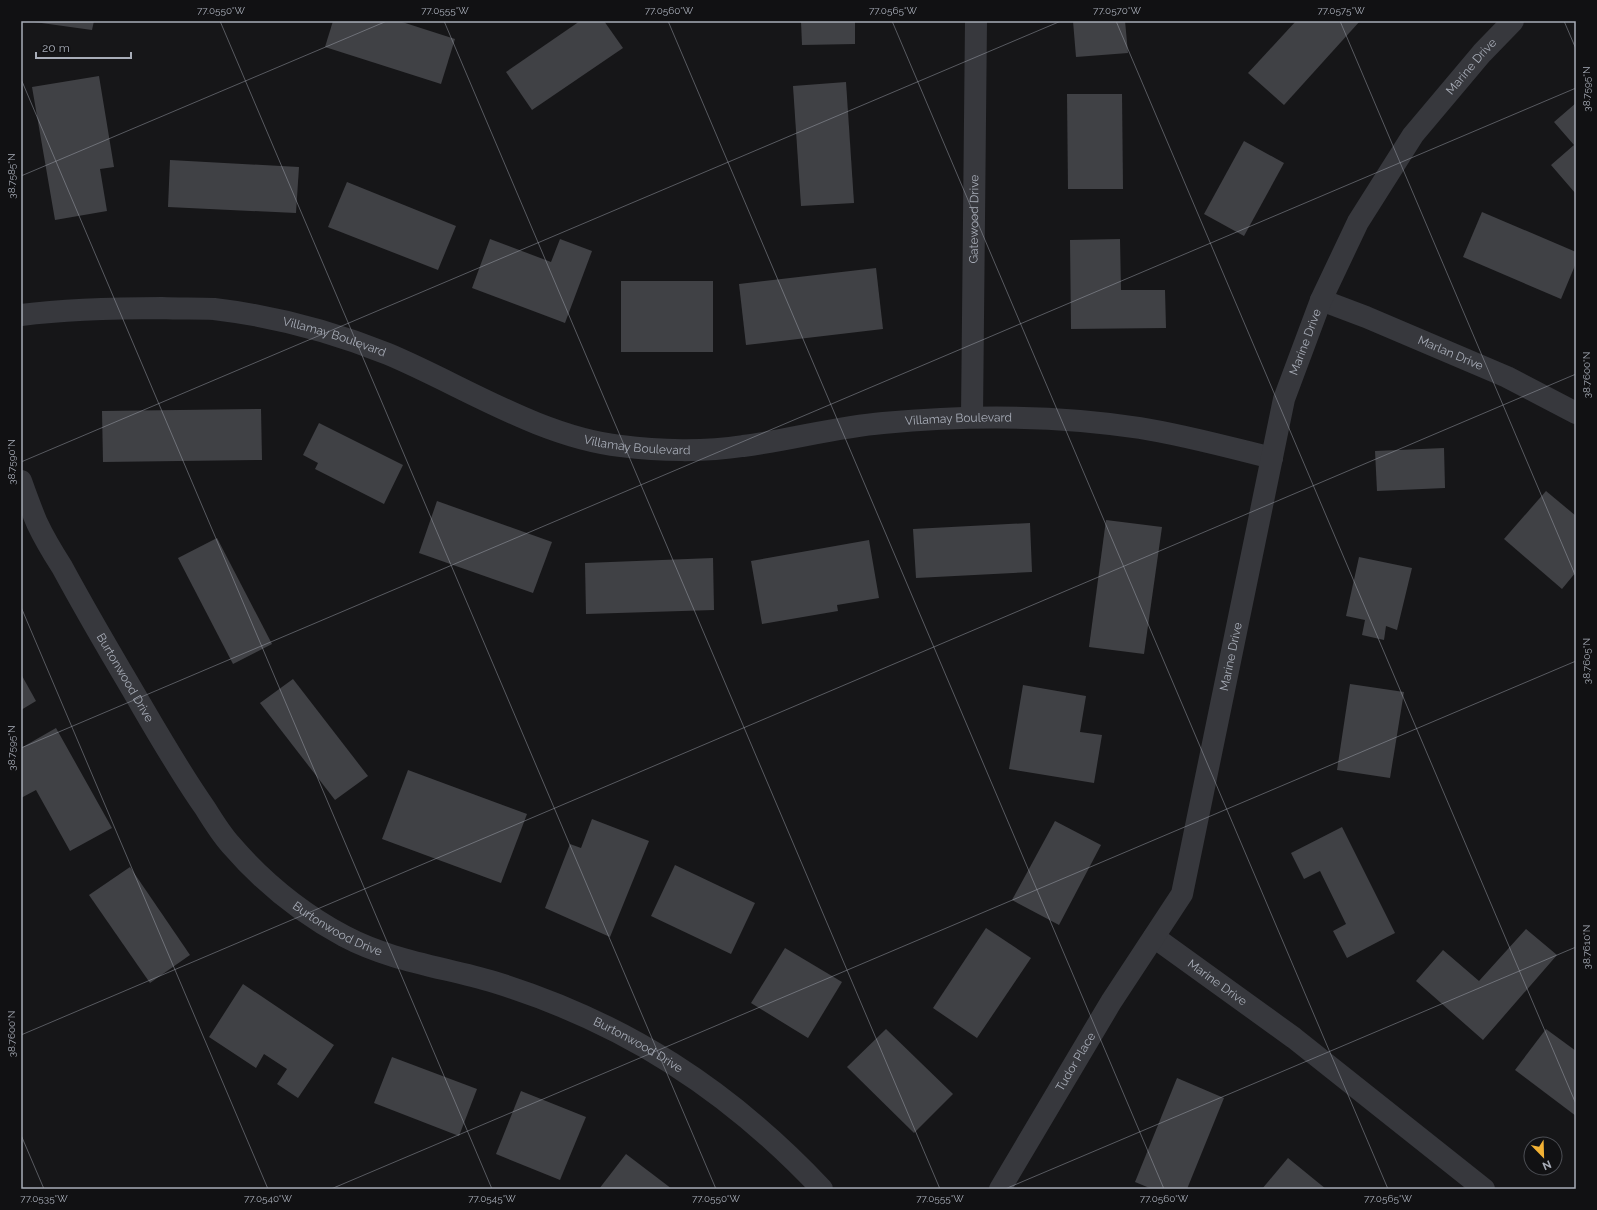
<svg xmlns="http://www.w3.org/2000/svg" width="1597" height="1210" font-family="Raleway,sans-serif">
<rect width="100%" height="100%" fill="#161618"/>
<g fill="#404145">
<polygon points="27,21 94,21 92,30"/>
<polygon points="333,21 399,21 455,39 441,84 325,47"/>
<polygon points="580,21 604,21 623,48 532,110 506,72"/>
<polygon points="801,21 855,21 855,44 802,45"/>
<polygon points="1073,21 1125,21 1128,53 1076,57"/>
<polygon points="1296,21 1360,21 1284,105 1248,73"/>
<polygon points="99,76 114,167 100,169 107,211 55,220 32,87"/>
<polygon points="846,82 854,203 801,206 793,86"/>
<polygon points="1067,94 1122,94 1123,189 1068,189"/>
<polygon points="1576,103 1576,194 1551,165 1574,145 1554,122"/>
<polygon points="1244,141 1284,163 1244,236 1204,214"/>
<polygon points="170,160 299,167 296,213 168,207"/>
<polygon points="347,182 456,226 438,270 328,227"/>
<polygon points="1482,212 1576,252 1576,263 1561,299 1463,257"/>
<polygon points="490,239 551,262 560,239 592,251 565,323 472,288"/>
<polygon points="1120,239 1121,290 1165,290 1166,328 1071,329 1070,240"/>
<polygon points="876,268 883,329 746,345 739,284"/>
<rect x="621" y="281" width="92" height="71"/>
<polygon points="261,409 262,460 103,462 102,411"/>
<polygon points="319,423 403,465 384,504 315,469 318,463 303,455"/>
<polygon points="1444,448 1445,488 1377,491 1375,451"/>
<polygon points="1546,491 1576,516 1576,572 1562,589 1504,539"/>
<polygon points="437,501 552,542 533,593 419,553"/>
<polygon points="1106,520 1162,527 1144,654 1089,647"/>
<polygon points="1030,523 1032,572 916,578 913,529"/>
<polygon points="217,538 272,644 233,664 178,558"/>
<polygon points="869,540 879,598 837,605 838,611 762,624 751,561"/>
<polygon points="1359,557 1412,568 1397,630 1386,626 1384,640 1362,635 1365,620 1346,616"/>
<polygon points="713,558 714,610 586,614 585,563"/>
<polygon points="21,674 36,701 21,710"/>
<polygon points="293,679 368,776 335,800 260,703"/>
<polygon points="1350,684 1404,692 1390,778 1337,770"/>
<polygon points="1023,685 1086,696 1080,732 1102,735 1094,783 1009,769"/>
<polygon points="56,728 112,828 70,851 36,790 21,798 21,748"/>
<polygon points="408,770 527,814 501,883 382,839"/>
<polygon points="592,819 649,841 610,937 545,908 570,844 581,848"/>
<polygon points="1055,821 1101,845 1059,925 1012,900"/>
<polygon points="1342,827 1395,933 1347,958 1333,931 1346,924 1320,871 1304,879 1291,853"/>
<polygon points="675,865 755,903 731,954 651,916"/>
<polygon points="130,867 190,955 150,983 89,895"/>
<polygon points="986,928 1031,958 977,1038 933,1008"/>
<polygon points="1526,929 1557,955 1483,1040 1416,981 1443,950 1479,981"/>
<polygon points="785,948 842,982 808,1038 751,1003"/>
<polygon points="243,984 334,1045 298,1098 277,1084 287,1069 264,1054 256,1068 209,1037"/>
<polygon points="886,1029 953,1094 914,1133 847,1067"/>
<polygon points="1546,1029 1576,1051 1576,1116 1515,1070"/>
<polygon points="392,1057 477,1089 459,1136 374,1103"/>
<polygon points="1177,1078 1224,1098 1187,1189 1152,1189 1135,1182"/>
<polygon points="521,1091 586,1117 560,1180 496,1154"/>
<polygon points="626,1154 672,1189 599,1189"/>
<polygon points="1288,1158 1326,1189 1262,1189"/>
</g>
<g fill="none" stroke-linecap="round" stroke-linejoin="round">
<g stroke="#37383d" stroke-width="22">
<path id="s1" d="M 1321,300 L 1366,317 L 1507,377 L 1576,413"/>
<path id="s2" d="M 21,315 C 68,309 115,308 162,308 C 179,309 197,308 214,309 C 273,316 333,332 388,354 C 462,385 540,437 621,446 C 659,451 705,452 743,446 C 790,440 836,427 883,423 C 968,415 1056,415 1140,428 C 1184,435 1228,447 1272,458"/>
<path id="s3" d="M 972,417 L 976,21"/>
<path id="s4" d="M 21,481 C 26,495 31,509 37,523 C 44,538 53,553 62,567 C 81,602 100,635 120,669 C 148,716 174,764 205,808 C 213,821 221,834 231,845 C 263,882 301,913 344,936 C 391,961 443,967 494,982 C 624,1022 729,1090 822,1189"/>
<path id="s5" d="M 1154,937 L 1294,1038 L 1484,1189"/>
<path id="s6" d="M 1000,1189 L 1111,1002 L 1182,894 L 1284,399 L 1321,300 L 1358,222 L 1413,135 L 1482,53 L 1513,21"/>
</g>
</g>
<path fill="none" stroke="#a8adb8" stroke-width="1" stroke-opacity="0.45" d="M 220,21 L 716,1189M 444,21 L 940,1189M 668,21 L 1164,1189M 892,21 L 1388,1189M 1116,21 L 1576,1104M 1340,21 L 1576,577M 1564,21 L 1576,49M 21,79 L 492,1189M 21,176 L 387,21M 21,462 L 1061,21M 21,607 L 268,1189M 21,748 L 1576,88M 21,1035 L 1576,374M 21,1135 L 44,1189M 331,1189 L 1576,661M 1005,1189 L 1576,947"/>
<g text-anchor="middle" stroke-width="3" stroke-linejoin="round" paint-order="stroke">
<g font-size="12" fill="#a8adb8" stroke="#111113">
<text dy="4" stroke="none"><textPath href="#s6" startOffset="1237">Marine Drive</textPath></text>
<text dy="4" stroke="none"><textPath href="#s3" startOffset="198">Gatewood Drive</textPath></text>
<text dy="4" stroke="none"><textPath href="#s2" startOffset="317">Villamay Boulevard</textPath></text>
<text dy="4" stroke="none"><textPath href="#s6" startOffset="913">Marine Drive</textPath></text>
<text dy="4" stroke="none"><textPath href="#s1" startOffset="140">Marlan Drive</textPath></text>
<text dy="4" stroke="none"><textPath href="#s2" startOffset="965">Villamay Boulevard</textPath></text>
<text dy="4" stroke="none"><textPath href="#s2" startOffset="641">Villamay Boulevard</textPath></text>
<text dy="4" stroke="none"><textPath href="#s6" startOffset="589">Marine Drive</textPath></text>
<text dy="4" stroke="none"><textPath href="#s4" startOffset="223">Burtonwood Drive</textPath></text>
<text dy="4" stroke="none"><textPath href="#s4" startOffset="558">Burtonwood Drive</textPath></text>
<text dy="4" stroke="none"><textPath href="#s5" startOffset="78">Marine Drive</textPath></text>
<text dy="4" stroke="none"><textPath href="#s4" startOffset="882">Burtonwood Drive</textPath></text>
<text dy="4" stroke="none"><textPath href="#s6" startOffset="148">Tudor Place</textPath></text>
</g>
</g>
<rect width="1597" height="1210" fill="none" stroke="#111113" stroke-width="44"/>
<g transform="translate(1543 1156) rotate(157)"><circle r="19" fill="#111113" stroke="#4d4f55"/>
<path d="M0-3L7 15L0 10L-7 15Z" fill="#f2b134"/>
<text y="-6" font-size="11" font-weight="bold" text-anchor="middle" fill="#a8adb8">N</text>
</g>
<path d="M36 52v6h95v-6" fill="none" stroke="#a8adb8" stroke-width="2"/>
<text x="42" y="52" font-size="12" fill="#a8adb8" stroke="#111113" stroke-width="3" paint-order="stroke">20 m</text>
<rect x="22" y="22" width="1553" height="1166" fill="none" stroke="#a8adb8" stroke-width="1.5"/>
<g font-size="10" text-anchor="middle" fill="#a8adb8">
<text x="221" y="14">77.0550°W</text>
<text x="445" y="14">77.0555°W</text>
<text x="669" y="14">77.0560°W</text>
<text x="893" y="14">77.0565°W</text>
<text x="1117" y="14">77.0570°W</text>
<text x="1341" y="14">77.0575°W</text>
<text transform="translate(1586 89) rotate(-90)" y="4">38.7595°N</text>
<text transform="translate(11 176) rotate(-90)" y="4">38.7585°N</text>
<text transform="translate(1586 375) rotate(-90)" y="4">38.7600°N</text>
<text transform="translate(11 462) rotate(-90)" y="4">38.7590°N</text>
<text transform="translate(1586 661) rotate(-90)" y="4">38.7605°N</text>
<text transform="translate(11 748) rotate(-90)" y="4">38.7595°N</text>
<text transform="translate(1586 947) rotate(-90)" y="4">38.7610°N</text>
<text transform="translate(11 1034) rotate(-90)" y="4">38.7600°N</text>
<text x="44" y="1202">77.0535°W</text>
<text x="268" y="1202">77.0540°W</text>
<text x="492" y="1202">77.0545°W</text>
<text x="716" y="1202">77.0550°W</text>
<text x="940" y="1202">77.0555°W</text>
<text x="1164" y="1202">77.0560°W</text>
<text x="1388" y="1202">77.0565°W</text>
</g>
</svg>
